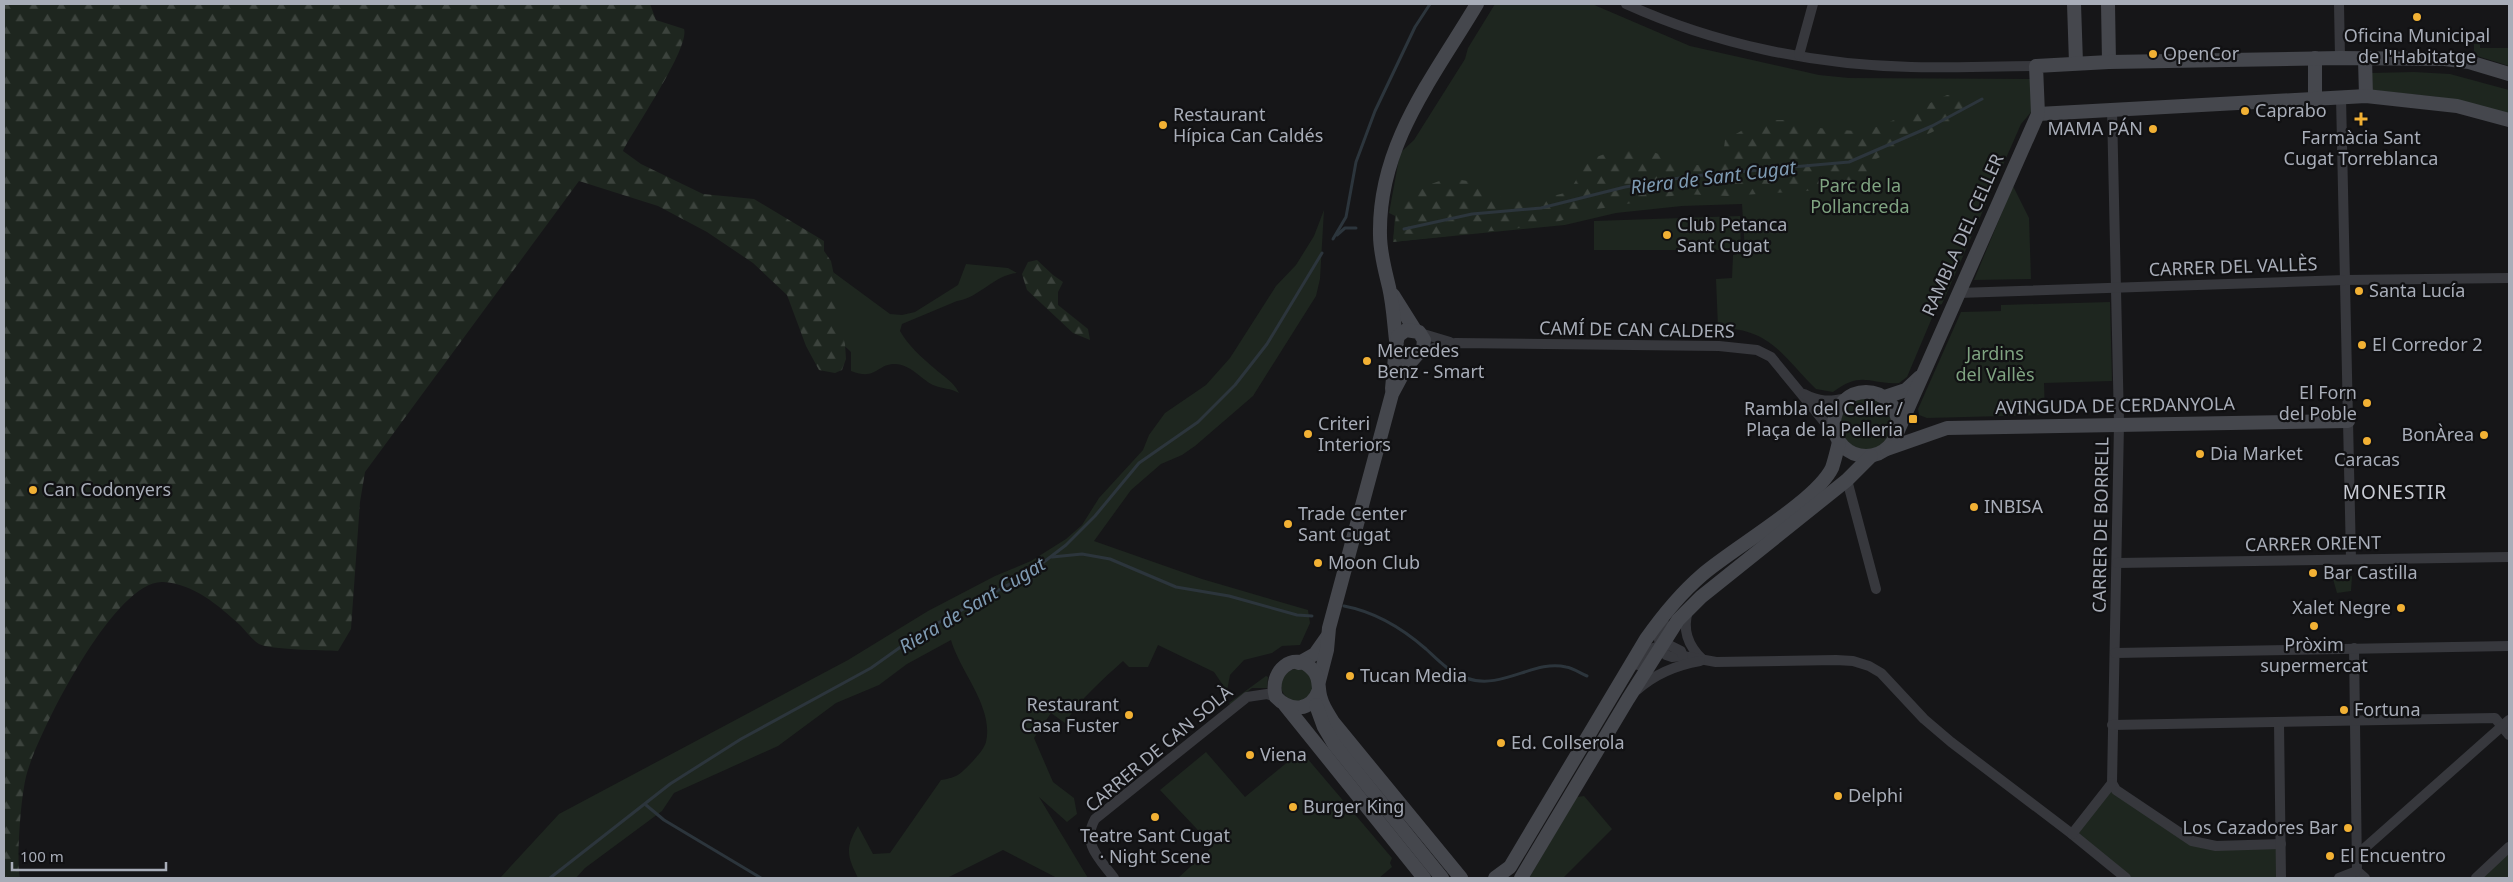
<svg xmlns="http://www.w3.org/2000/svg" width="2513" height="882" font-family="'Noto Sans',sans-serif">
<defs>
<pattern id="forest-firs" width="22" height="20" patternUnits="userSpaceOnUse" patternTransform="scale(1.25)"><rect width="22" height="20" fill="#1e261f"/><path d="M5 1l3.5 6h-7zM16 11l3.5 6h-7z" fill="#3c433d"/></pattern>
</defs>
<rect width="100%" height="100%" fill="#161618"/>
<g fill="#1e261f">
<path d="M 1495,4 L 1592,4 L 1690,46 L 1819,75 L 1849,78 L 2031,79 L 2032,111 L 2021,124 L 1942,304 L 1937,306 L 1907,377 L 1899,383 C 1869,385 1863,370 1833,392 L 1816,389 C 1783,357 1771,328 1718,328 L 1716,279 L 1732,278 L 1733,255 L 1745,252 L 1742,204 L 1682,206 L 1616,213 L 1565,225 L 1393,242 L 1395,216 L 1389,213 L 1400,153 L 1414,140 L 1465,59 L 1468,48 Z"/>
<polygon points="2474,44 2480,44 2480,48 2509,48 2509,66 2474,55"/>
<polygon points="2414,72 2450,74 2509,90 2509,116 2439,97 2371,90 2371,73"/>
<polygon points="2013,186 2029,218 2031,279 1974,280"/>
<path d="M 1324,210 L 1320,279 L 1316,296 L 1253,396 L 1195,446 L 1182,455 L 1161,464 L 1131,490 L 1094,541 L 1202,579 L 1308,610 L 1310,623 L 1300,645 L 1282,646 L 1272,653 L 1244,660 L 1230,675 L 1227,691 L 1214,672 L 1158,645 L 1148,667 L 1129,667 L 1123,661 C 1102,680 1080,699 1065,723 L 1051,713 L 1034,738 L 1053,782 L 1074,798 L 1077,814 L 1067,822 L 1039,797 L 1088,878 L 1057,878 L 1003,850 L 947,878 L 858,878 C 847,856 845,848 858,826 L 873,854 L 890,853 L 941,780 C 959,777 960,774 973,761 C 978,755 984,749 986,742 C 994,707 960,672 951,640 L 907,664 L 879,685 L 836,703 L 778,746 L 674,793 L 662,811 L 585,868 L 576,878 L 500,878 L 559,814 L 848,660 L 928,611 L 995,576 L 1031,561 L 1066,539 L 1082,525 L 1099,498 L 1143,450 L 1149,435 L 1165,413 L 1206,385 L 1230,358 L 1276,286 L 1296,265 L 1314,236 Z"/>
<polygon points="1740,216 1741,250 1594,250 1594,221"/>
<path d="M 966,264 L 1008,268 L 1017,273 C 994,275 979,298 957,301 L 902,324 L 900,331 C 908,345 921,357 934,368 C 944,377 953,381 959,393 C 951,388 942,389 933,385 C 921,379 910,364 895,364 C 876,364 877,381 851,371 L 851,352 L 837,339 L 837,294 L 833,272 L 890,314 L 902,315 L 915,312 L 958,285 Z"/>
<polygon points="2110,302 2112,381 2044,383 2045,415 1927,418 1919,415 1918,409 1961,312 2001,311 2001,305"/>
<circle cx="1866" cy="424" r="26"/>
<polygon points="2352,576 2351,591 2337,593 2333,579"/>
<circle cx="1297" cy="685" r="16"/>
<polygon points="1266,676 1268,677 1267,688 1252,688 1230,705 1229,703"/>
<polygon points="1301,751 1392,858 1390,863 1392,867 1379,878 1178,878 1213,846 1160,790 1206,752 1245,797"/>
<polygon points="2112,783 2192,841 2281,844 2280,878 2126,878 2072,834"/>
<polygon points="1584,796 1612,829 1563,878 1529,878 1577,797"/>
<polygon points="2509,847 2509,878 2477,878"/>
</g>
<g fill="url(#forest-firs)">
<path d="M 4,4 L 650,4 L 656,20 L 684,29 C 690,48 634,129 623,151 L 641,164 L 703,194 L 754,199 L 824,241 L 824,251 L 831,261 L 839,299 L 837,316 L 845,344 L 846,359 L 842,370 L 835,373 L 819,370 L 806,346 L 787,295 L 753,263 L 707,232 L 658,206 L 579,181 L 365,472 L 360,502 L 351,629 L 338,651 C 323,650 270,650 259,644 C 252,640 246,631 240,625 C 218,605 194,584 163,582 C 115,579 39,731 27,773 C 21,793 16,858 20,878 L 4,878 Z"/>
<path d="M 1947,95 L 1961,95 L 1972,113 L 1876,159 L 1878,166 L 1851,188 L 1727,196 L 1683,194 L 1598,209 L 1547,225 L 1393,242 L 1397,206 C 1426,185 1445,170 1481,186 C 1492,191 1499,198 1512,200 C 1532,203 1550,196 1569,192 L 1588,160 L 1627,146 L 1640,147 L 1672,159 L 1696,165 L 1722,164 L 1725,140 L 1761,120 L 1783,120 L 1807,127 L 1855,131 L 1881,126 Z"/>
<polygon points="1037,260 1053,275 1063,282 1058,292 1058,305 1088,329 1090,340 1073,333 1027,290 1022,274 1028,262"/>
</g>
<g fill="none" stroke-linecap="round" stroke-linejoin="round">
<g stroke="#2c353c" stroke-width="3">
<polyline points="1404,229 1472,214 1541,208 1625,187 1692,176 1849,162 1932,126 1982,99"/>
<polyline points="1337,235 1345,228 1356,228"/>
<polyline points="1333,239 1346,217 1356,162 1375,111 1415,27 1430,4"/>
<polyline points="1052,557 1082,554 1110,559 1176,587 1229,596 1297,615 1312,616"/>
<path d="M 1344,606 C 1376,612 1402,628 1426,649 C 1438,660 1450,673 1466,678 C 1502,691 1534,659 1566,667 C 1573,668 1580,673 1587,676"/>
<polyline points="646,805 664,820 761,878"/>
<polyline points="550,878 670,784 741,739 871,668 923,631 1028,574 1066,545 1095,516 1139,463 1198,422 1235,385 1267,344 1322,253"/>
</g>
<g stroke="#37383d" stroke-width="10">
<path d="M 1626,4 C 1714,44 1814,65 1911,67 C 1953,68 1995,66 2036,66"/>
<polyline points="2339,4 2340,58"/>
<polyline points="1799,55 1813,4"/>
<polyline points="2341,97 2351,559"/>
<polyline points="2112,110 2119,424 2112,783 2116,790 2192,841 2216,846 2281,844"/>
<polyline points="1958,293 2345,280 2509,278"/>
<polyline points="1420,333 1450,342"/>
<polyline points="1420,353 1437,347 1456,343 1719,346 1757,350 1771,357 1836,436"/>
<path d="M 1804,394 C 1819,402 1830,402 1846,398"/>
<polyline points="1847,480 1876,589"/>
<polyline points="2117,563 2509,557"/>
<path d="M 1688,611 C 1682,630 1688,646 1703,660"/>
<polyline points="1664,623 1658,633 1660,646 1666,655 1672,657 1683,656 1716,662 1836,660 1853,661 1869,666 1881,673 1924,719 1951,742 2072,834 2126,878"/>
<polyline points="2354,648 2357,871"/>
<polyline points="2115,653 2509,646"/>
<polyline points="1638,665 1650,649 1667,644 1681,651 1683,656"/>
<path d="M 1637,690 C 1655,674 1677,665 1700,661"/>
<polyline points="2279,723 2281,878"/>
<polyline points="2112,725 2495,718 2509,735"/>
<polyline points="2072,834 2112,783"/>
<polyline points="2358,854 2509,720"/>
<polyline points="2357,871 2365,878"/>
<path d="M 1114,878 C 1100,859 1081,844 1095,819 L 1247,697 L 1267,694 L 1276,697"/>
<polyline points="2339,878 2357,871"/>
<polyline points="2476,878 2509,847"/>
</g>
<g stroke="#45474d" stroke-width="14">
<polyline points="2074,4 2076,63"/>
<polyline points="2108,4 2109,62"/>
<polyline points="2315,58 2315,99"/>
<polyline points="2365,59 2366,96"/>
<polyline points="2038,114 2366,96 2457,106 2509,120"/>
<polyline points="1393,295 1415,330"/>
<path d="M 1396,340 C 1394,323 1393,304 1389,287 C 1385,270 1380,253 1380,235 C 1378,145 1433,78 1477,4"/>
<polyline points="1392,389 1396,346"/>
<circle cx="1866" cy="424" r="32"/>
<polyline points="1885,397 1906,390 1920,377"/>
<polyline points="1897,433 2038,114 2036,66 2109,62 2340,58 2445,59 2469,62 2509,74"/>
<polyline points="1887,449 1947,428 2348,421"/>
<polyline points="1299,663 1315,654 1327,637"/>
<polyline points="1319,681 1327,650 1329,628 1392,394 1407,366 1423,348 1424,340 1419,332 1406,330 1398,336 1396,346 1404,356 1415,356"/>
<path d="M 1319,690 C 1311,712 1290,712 1276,697 C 1268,672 1294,649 1313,670 C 1321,678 1317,688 1321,699 C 1323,707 1329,715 1333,722 L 1461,878"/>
<polyline points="1285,705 1424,878"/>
<polyline points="1316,705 1324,727 1334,744 1442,878"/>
<path d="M 1495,878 L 1510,867 L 1646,639 C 1663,615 1680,594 1702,575 C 1733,548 1816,501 1832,468 C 1835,459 1837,450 1839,442"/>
<polyline points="1521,878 1628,699 1678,620 1701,597 1847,480 1871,456"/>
</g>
</g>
<g fill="#f2b134" stroke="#111113" stroke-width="2">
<circle cx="2417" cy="17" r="5"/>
<circle cx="2153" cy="54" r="5"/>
<circle cx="2245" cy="111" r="5"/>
<path d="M2358.5 111.5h5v5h5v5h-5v5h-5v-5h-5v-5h5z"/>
<circle cx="1163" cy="125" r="5"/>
<circle cx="2153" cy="129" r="5"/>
<circle cx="1667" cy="235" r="5"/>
<circle cx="2359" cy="291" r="5"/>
<circle cx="2362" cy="345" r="5"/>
<circle cx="1367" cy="361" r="5"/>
<circle cx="2367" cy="403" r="5"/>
<rect x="1908" y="414" width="10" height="10" rx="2.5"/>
<circle cx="1308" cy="434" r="5"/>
<circle cx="2484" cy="435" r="5"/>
<circle cx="2367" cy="441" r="5"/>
<circle cx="2200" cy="454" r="5"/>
<circle cx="33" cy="490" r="5"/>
<circle cx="1974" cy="507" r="5"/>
<circle cx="1288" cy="524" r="5"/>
<circle cx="1318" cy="563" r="5"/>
<circle cx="2313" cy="573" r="5"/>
<circle cx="2401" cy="608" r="5"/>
<circle cx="2314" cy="626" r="5"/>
<circle cx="1350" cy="676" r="5"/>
<circle cx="2344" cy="710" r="5"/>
<circle cx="1129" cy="715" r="5"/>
<circle cx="1501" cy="743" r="5"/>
<circle cx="1250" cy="755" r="5"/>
<circle cx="1838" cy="796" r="5"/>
<circle cx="1293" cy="807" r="5"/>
<circle cx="1155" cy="817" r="5"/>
<circle cx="2348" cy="828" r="5"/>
<circle cx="2330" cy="856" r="5"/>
</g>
<g text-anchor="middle" stroke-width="4.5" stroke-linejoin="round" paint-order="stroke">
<g font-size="18" fill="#a8adb8" stroke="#111113" text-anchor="start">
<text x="2417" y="42" text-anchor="middle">Oficina Municipal<tspan x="2417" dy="21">de l'Habitatge</tspan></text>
<text x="2163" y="60">OpenCor</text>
<text x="2255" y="117">Caprabo</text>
<text x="1173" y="121">Restaurant<tspan x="1173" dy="21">Hípica Can Caldés</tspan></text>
<text x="2143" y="135" text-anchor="end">MAMA PÁN</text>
<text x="2361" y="144" text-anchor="middle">Farmàcia Sant<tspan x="2361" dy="21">Cugat Torreblanca</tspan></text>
<text x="1677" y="231">Club Petanca<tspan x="1677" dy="21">Sant Cugat</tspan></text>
<text x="2369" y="297">Santa Lucía</text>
<text x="2372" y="351">El Corredor 2</text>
<text x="1377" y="357">Mercedes<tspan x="1377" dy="21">Benz - Smart</tspan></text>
<text x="2357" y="399" text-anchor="end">El Forn<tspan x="2357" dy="21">del Poble</tspan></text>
<text x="1903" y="415" text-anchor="end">Rambla del Celler /<tspan x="1903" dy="21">Plaça de la Pelleria</tspan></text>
<text x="1318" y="430">Criteri<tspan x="1318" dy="21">Interiors</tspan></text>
<text x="2474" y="441" text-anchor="end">BonÀrea</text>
<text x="2210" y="460">Dia Market</text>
<text x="2367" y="466" text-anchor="middle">Caracas</text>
<text x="43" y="496">Can Codonyers</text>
<text x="1984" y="513">INBISA</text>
<text x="1298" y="520">Trade Center<tspan x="1298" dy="21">Sant Cugat</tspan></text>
<text x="1328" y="569">Moon Club</text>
<text x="2323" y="579">Bar Castilla</text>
<text x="2391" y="614" text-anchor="end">Xalet Negre</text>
<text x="2314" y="651" text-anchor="middle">Pròxim<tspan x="2314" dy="21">supermercat</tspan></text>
<text x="1360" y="682">Tucan Media</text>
<text x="1119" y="711" text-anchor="end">Restaurant<tspan x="1119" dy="21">Casa Fuster</tspan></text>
<text x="2354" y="716">Fortuna</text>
<text x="1511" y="749">Ed. Collserola</text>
<text x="1260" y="761">Viena</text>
<text x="1848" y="802">Delphi</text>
<text x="1303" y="813">Burger King</text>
<text x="2338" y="834" text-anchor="end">Los Cazadores Bar</text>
<text x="1155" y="842" text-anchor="middle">Teatre Sant Cugat<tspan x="1155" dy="21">· Night Scene</tspan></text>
<text x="2340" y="862">El Encuentro</text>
</g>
<g font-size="18" fill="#7fa381" stroke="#111113">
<text x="1860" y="192">Parc de la<tspan x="1860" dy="21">Pollancreda</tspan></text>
<text x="1995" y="360">Jardins<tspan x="1995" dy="21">del Vallès</tspan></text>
</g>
<g font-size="18" fill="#a8adb8" stroke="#111113">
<text transform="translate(1963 235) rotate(-66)" y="6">RAMBLA DEL CELLER</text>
<text transform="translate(2233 267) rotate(-2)" y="6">CARRER DEL VALLÈS</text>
<text transform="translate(1637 330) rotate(1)" y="6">CAMÍ DE CAN CALDERS</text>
<text transform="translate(2115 406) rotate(-1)" y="6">AVINGUDA DE CERDANYOLA</text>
<text transform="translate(2101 525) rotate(-89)" y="6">CARRER DE BORRELL</text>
<text transform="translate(2313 544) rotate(-1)" y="6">CARRER ORIENT</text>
<text transform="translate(1159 749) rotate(-40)" y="6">CARRER DE CAN SOLÀ</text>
</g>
<g font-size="19" font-style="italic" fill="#7f9bb3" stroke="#111113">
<text transform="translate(1713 177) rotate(-7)" y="7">Riera de Sant Cugat</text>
<text transform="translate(972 605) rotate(-31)" y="7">Riera de Sant Cugat</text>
</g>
<g font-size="19" letter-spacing="1" fill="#c9ccd4" stroke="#111113">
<text x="2395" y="499">MONESTIR</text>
</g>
</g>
<rect width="2513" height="882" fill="none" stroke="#a8adb8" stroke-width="10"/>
<path d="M12 862v8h154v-8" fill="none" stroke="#a8adb8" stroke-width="2.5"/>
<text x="20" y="862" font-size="15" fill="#a8adb8" stroke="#111113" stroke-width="4" paint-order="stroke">100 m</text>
</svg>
